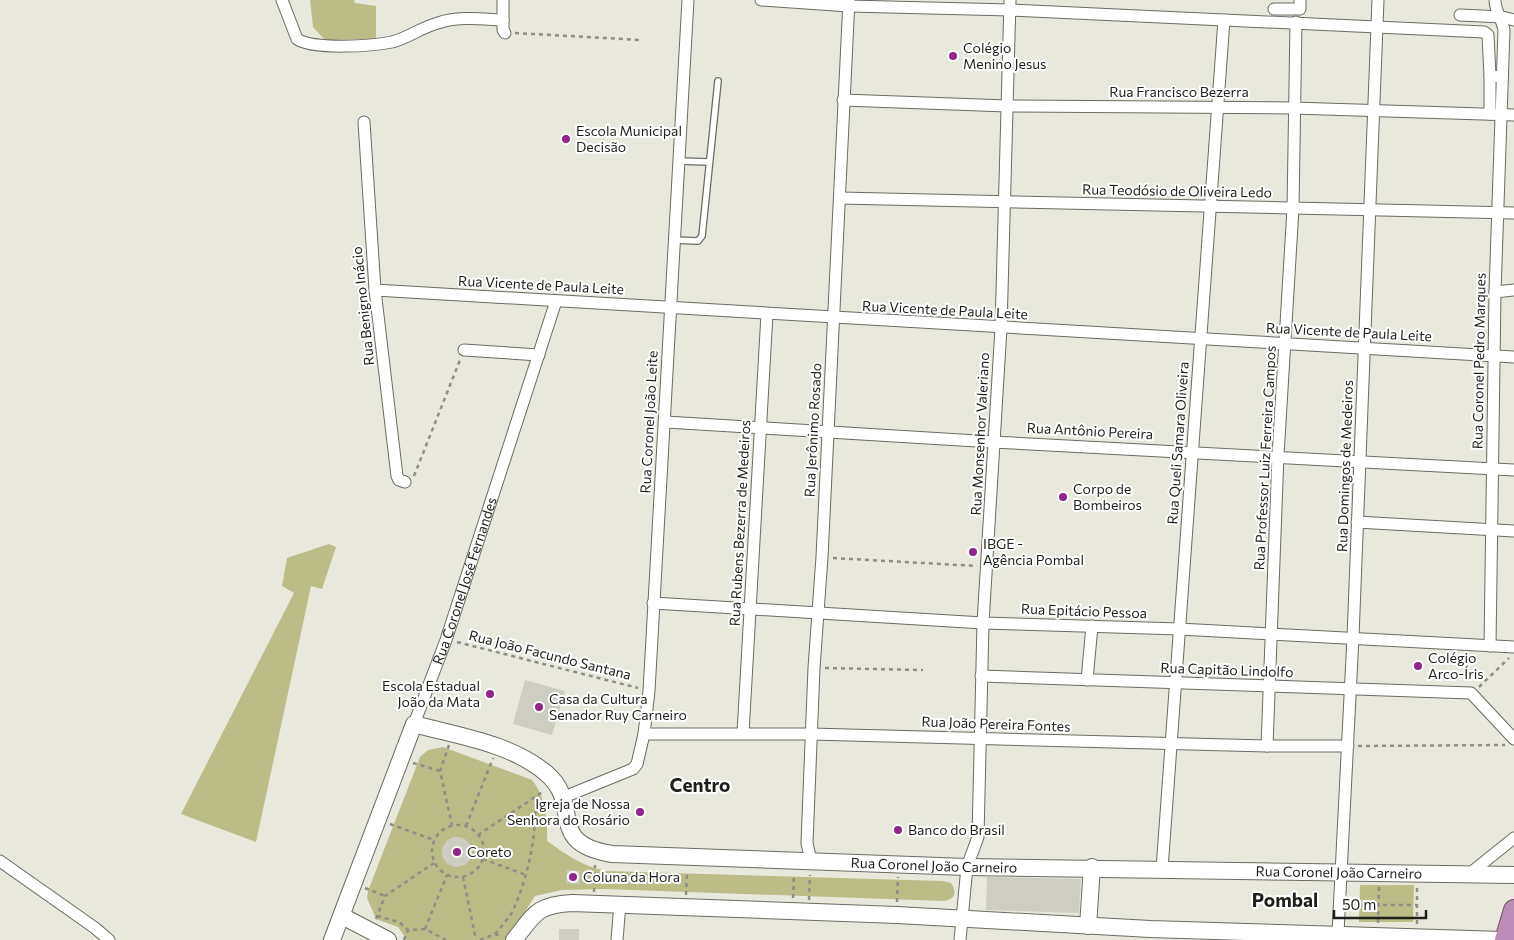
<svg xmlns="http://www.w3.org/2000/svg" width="1514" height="940" font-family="Commissioner,sans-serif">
<rect width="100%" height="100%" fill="#e8e8dd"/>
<g fill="#bcbc87">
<polygon points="310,0 354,0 355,3 376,6 376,39 325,40 313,27"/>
<polygon points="329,544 336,547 322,589 311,586 256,842 181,814 294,593 282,586 287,558"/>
<path d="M 443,747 L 532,780 C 545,795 548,822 547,841 C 567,855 582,866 606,871 L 943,881 L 951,883 C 957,892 956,899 944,901 L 604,889 L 562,890 L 535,896 L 507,940 L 407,940 L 398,927 L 376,919 L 367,898 L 368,891 L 420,757 L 428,750 Z"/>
<polygon points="1360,885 1414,885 1413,922 1359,922"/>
</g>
<g fill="#cdcdc2">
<polygon points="525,680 565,691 552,735 513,724"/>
<circle cx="457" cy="852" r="15"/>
<polygon points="567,870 580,871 579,884 566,883"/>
<polygon points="987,877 1081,879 1079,913 986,910"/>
<rect x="559" y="929" width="20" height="11"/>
</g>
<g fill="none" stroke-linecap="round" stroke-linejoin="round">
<g stroke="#6b6b62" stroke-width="8">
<g id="service">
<polyline points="679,161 709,162"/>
<polyline points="674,240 698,241 702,236 718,81"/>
</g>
</g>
<g stroke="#6b6b62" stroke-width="13">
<g id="minor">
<path d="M 282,0 L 297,39 C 314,50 372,46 392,42 C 408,38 422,27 438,23 C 458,16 481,19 503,20"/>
<polyline points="503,0 503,30 505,33"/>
<polyline points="761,0 849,6 1010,10 1484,32 1488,35 1490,76 1502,77"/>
<polyline points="1274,9 1300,9 1300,0"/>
<polyline points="1460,15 1502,17 1514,20"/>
<polyline points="843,100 1007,106 1293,108 1514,115"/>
<polyline points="1490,114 1490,76"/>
<polyline points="364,122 375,290 397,476 399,480 405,482"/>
<polyline points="840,198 1514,213"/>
<polyline points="375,290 1514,357"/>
<polyline points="1495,292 1514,290"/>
<polyline points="464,350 539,355"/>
<polyline points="666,422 993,442 1514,470"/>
<polyline points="1357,522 1514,531"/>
<polyline points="653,603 983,623 1179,629 1514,647"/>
<path d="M 1490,646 L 1495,292 L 1504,30 C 1502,19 1495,11 1495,0"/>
<polyline points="981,676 1471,693 1514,739"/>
<polyline points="1087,680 1092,626"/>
<path id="s1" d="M 414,724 L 446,640 L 556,301"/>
<polyline points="743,733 767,314"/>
<polyline points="644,734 811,734 1267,746 1348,746"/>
<polyline points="1267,746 1278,455 1293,209 1296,22"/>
<polyline points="564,797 633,769 637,764 644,734 649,691 688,0"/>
<polyline points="0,861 95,928 109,940"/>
<polyline points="811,861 807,843 814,668 822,557 849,0"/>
<polyline points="1162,869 1224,20"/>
<polyline points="1468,875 1514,838"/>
<polyline points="1338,933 1353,637 1378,0"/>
<polyline points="617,940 620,904"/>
<polyline points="960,940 967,867 978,837 983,623 1001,328 1010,0"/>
</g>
</g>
<g stroke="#6b6b62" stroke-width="18">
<g id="secondary">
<polyline points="342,916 388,940"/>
<polyline points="1088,926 1092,867"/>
<path id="s2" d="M 332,940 L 414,724 C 458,736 510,743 546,773 C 584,805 544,843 612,854 L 967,867 L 1514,875"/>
<path d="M 514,940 C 535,914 536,905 572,903 L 897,915 L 1150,929 L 1502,940"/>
</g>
</g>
<g stroke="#7a5373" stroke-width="22">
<polyline id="trunk" points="1505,940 1514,910"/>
</g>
<g stroke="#8e8e86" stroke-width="2.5" stroke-dasharray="4 4" stroke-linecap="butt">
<polyline points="515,33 641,40"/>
<polyline points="414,476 460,360"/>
<polyline points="833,558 977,566"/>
<polyline points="457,642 638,688"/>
<polyline points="825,668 923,670"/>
<polyline points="1479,687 1509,658"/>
<polyline points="449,745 440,771 452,825"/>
<polyline points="1358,746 1505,745"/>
<polyline points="413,763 440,771"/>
<polyline points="390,824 434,840"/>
<circle cx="458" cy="851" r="26"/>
<polyline points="466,826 493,758"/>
<polyline points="478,835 544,791"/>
<polyline points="483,859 526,875"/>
<polyline points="463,877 476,940"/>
<polyline points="365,888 385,896"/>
<polyline points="594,892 595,865"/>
<polyline points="686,895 687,871"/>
<polyline points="793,898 794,874"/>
<polyline points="809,900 810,875"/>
<polyline points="897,902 898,877"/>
<polyline points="1351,905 1417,905"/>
<polyline points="377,916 399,922 408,930 425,929 446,940"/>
<polyline points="376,919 385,896 434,863"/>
<polyline points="1378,923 1379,886"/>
<polyline points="1417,924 1417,888"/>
<polyline points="425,929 447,875"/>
<path d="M 495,934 C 502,926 510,917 514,908 C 529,874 537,834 535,797"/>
<polyline points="404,940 408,930"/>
<polyline points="480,940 495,934 501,936"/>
</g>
<use href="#service" stroke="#fff" stroke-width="5.5"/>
<use href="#minor" stroke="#fff" stroke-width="11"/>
<use href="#secondary" stroke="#fff" stroke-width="16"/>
<use href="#trunk" stroke="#bc8cb6" stroke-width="20"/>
</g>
<g fill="#912588" stroke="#fff" stroke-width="2">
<circle cx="953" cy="56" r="5"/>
<circle cx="566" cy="139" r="5"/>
<circle cx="1063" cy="497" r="5"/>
<circle cx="973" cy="552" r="5"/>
<circle cx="1418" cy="666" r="5"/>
<circle cx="490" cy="694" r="5"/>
<circle cx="539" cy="707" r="5"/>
<circle cx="640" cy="812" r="5"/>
<circle cx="898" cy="830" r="5"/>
<circle cx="457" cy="852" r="5"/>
<circle cx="573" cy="877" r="5"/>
</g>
<g text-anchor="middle" stroke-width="4" stroke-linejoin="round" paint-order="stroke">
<g font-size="14" fill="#1f1f1b" stroke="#fff" text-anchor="start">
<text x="963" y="53">Colégio<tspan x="963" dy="16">Menino Jesus</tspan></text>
<text x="576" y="136">Escola Municipal<tspan x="576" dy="16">Decisão</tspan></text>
<text x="1073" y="494">Corpo de<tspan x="1073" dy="16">Bombeiros</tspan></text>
<text x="983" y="549">IBGE -<tspan x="983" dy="16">Agência Pombal</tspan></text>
<text x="1428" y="663">Colégio<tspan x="1428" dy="16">Arco-Íris</tspan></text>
<text x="480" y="691" text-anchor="end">Escola Estadual<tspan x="480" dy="16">João da Mata</tspan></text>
<text x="549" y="704">Casa da Cultura<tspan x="549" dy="16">Senador Ruy Carneiro</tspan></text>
<text x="630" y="809" text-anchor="end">Igreja de Nossa<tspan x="630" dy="16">Senhora do Rosário</tspan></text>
<text x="908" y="835">Banco do Brasil</text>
<text x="467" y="857">Coreto</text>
<text x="583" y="882">Coluna da Hora</text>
</g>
<g font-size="14" fill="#1f1f1b" stroke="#fff">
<text x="1179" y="97">Rua Francisco Bezerra</text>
<text transform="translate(1177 191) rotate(1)" y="5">Rua Teodósio de Oliveira Ledo</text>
<text transform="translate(541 285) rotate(3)" y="5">Rua Vicente de Paula Leite</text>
<text transform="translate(363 306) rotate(-96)" y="5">Rua Benigno Inácio</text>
<text transform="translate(945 310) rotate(3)" y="5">Rua Vicente de Paula Leite</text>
<text transform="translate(1349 332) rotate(3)" y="5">Rua Vicente de Paula Leite</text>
<text transform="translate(1479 361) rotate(-89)" y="5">Rua Coronel Pedro Marques</text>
<text transform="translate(649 422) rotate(-87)" y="5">Rua Coronel João Leite</text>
<text transform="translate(813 430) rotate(-87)" y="5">Rua Jerônimo Rosado</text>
<text transform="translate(1090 431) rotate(3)" y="5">Rua Antônio Pereira</text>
<text transform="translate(980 434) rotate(-87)" y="5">Rua Monsenhor Valeriano</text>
<text transform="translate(1178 443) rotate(-86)" y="5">Rua Queli Samara Oliveira</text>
<text transform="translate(1265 458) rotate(-87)" y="5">Rua Professor Luiz Ferreira Campos</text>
<text transform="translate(1345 466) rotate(-88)" y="5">Rua Domingos de Medeiros</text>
<text transform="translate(740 523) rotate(-87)" y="5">Rua Rubens Bezerra de Medeiros</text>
<text dy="5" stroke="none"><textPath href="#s1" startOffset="152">Rua Coronel José Fernandes</textPath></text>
<text transform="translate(1084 611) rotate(2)" y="5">Rua Epitácio Pessoa</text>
<text transform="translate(550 655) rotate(14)" y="5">Rua João Facundo Santana</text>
<text transform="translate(1227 670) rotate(2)" y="5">Rua Capitão Lindolfo</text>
<text transform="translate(996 724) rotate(2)" y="5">Rua João Pereira Fontes</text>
<text dy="5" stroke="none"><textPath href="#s2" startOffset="809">Rua Coronel João Carneiro</textPath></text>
<text dy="5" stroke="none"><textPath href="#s2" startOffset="1214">Rua Coronel João Carneiro</textPath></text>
</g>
<g font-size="19" font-weight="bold" fill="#1f1f1b" stroke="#fff">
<text x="700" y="792">Centro</text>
<text x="1285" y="907">Pombal</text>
</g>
</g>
<path d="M1334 910v8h92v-8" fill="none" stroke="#1f1f1b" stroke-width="2.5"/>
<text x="1342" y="910" font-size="15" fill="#1f1f1b" stroke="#ffffff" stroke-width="4" paint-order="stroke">50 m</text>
</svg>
